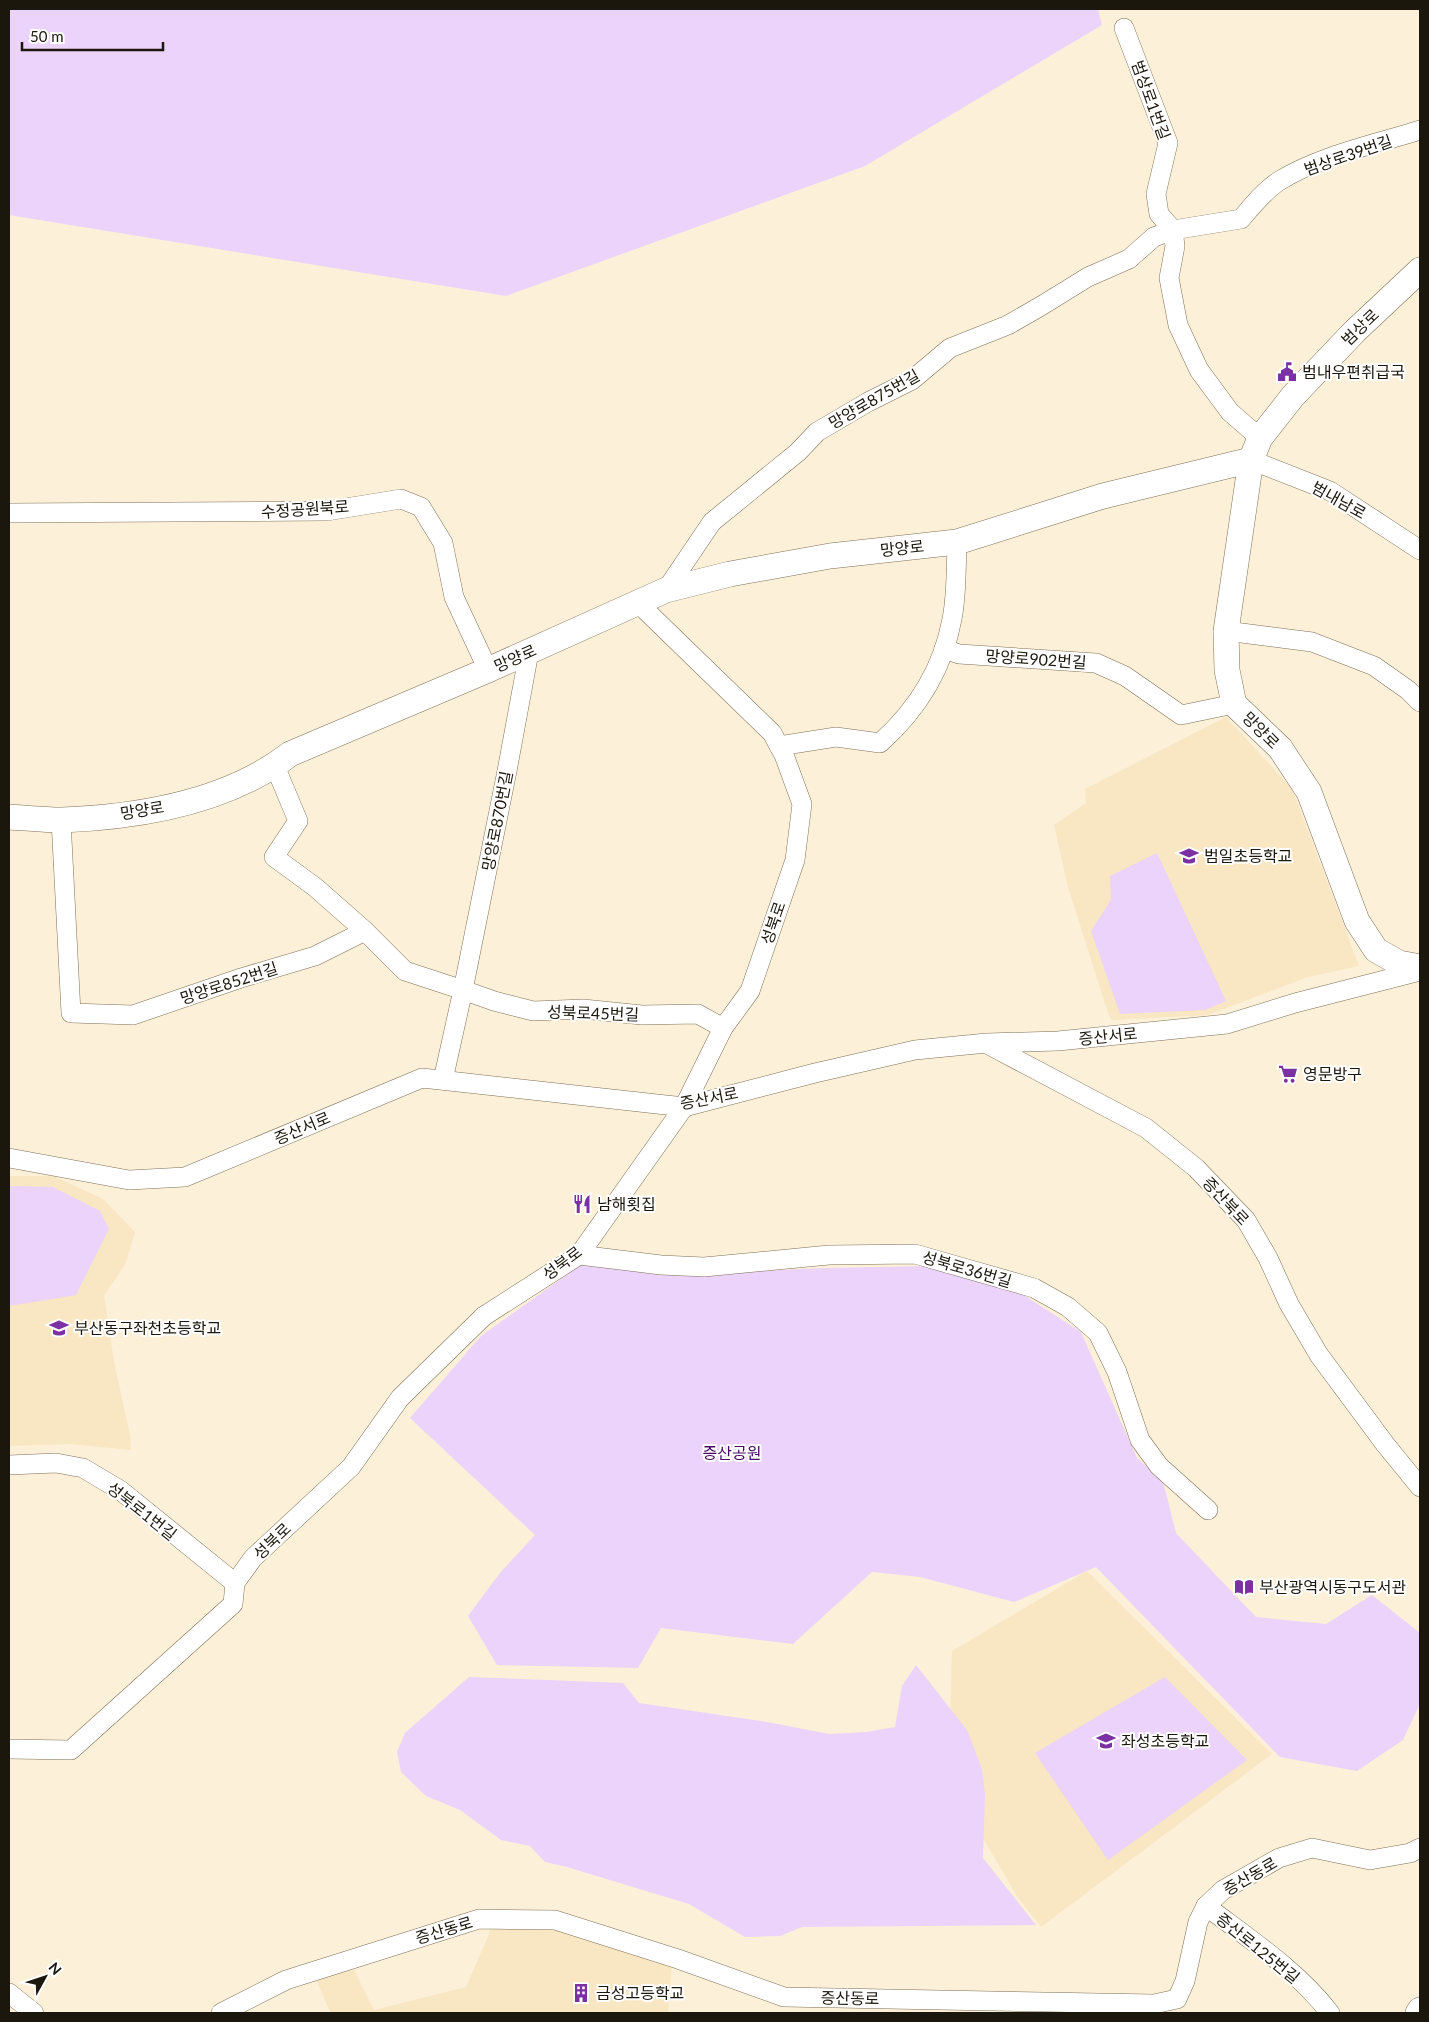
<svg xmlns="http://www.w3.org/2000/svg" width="1429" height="2022" font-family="Lato,'Noto Sans KR',sans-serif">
<rect width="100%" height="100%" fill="#fcf0d9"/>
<g fill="#f9e6c2">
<polygon points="1226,717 1292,789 1359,966 1308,977 1208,1015 1112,1020 1108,1013 1068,887 1054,825 1086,803 1085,789"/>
<polygon points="9,1176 53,1176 103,1199 135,1232 125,1265 104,1295 114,1362 130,1435 131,1450 70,1444 9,1446"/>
<polygon points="1087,1571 1272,1754 1041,1927 1017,1896 971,1818 950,1727 952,1651"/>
<polygon points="490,1927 558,1927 672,1961 668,2013 326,2013 330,2012 316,1979 354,1970 374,2010 466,1987 489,1934"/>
</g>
<g fill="#ebd3fc">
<polygon points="9,9 1098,9 1102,25 865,166 506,296 9,215"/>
<polygon points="1157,853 1226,1001 1205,1010 1120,1014 1091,931 1111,900 1110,876"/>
<polygon points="9,1186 53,1187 100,1211 109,1229 76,1295 9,1306"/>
<polygon points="586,1261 663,1275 825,1268 931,1266 1019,1292 1081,1332 1137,1458 1163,1481 1176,1533 1256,1617 1326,1624 1372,1595 1420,1633 1420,1704 1403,1740 1357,1771 1280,1757 1096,1567 1014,1602 920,1577 872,1572 793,1644 661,1628 638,1668 497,1665 468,1616 500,1573 535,1535 410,1418 481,1336"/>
<polygon points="916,1665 967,1730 982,1769 985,1794 983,1858 1036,1925 802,1927 780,1936 745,1937 689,1904 567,1867 545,1862 530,1846 501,1840 460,1810 426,1796 401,1772 397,1752 405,1733 469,1677 623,1683 639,1703 767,1722 829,1734 866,1732 895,1727 902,1686"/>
<polygon points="1165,1677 1247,1760 1108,1860 1035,1753"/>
</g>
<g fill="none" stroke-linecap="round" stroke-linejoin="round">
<g stroke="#7e7056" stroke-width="20">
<g id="minor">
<polyline points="1124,28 1168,143 1156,194 1159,214 1173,230 1175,246 1169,278 1178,325 1199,370 1230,412 1260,438"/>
<polyline points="1251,460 1330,491 1420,550"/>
<polyline points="9,513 327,511 401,499 421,507 443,543 454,597 488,670"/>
<path d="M 666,590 L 712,522 L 798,452 L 817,432 L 868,402 L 912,380 L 950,348 L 1008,325 L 1041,306 L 1088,277 L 1129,259 L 1154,237 L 1173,230 L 1241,219 C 1252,206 1264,191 1279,181 C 1322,155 1373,145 1420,130"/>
<polyline points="1226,631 1312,642 1374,666 1408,690 1420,702"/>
<polyline points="944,649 959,654 1096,663 1125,676 1181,715 1234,704"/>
<polyline points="529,652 507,771 463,990 494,1001 533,1011 583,1009 642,1015 698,1014 723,1028"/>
<path d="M 779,746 L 836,737 L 880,743 C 917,710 943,668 952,619 C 957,594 956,567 957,542"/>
<polyline points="275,766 298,821 274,857 315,887 365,931"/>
<polyline points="61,820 71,1013 133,1015 241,978 315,956 365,931 405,971 463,990 443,1080"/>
<polyline points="989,1045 1146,1128 1196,1168 1246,1220 1268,1258 1289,1304 1319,1355 1385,1444 1420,1487"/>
<polyline points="9,1158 129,1180 185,1177 422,1078 684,1107 815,1073 915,1050 987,1043 1058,1041 1227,1024 1295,1003 1420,971"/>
<polyline points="579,1255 661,1265 704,1267 829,1255 915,1254 1034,1288 1068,1307 1098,1333 1117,1372 1140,1440 1159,1466 1208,1510"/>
<polyline points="9,1465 56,1463 83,1468 120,1490 235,1583"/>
<polyline points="9,1749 71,1750 233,1604 235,1583 253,1558 351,1467 400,1398 484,1316 579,1255 684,1107 723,1028 750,991 795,860 802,804 784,755 772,733 638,603"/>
<path d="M 1206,1906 C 1249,1939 1297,1970 1330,2013"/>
<polyline points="9,1993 34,2013"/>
<polyline points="221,2013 286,1980 479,1919 555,1920 678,1959 784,1997 1154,2004 1177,1999 1185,1981 1198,1922 1206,1906 1223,1890 1279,1858 1312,1848 1370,1860 1410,1853 1420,1848"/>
</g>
</g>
<g stroke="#7e7056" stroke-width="26">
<g id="major">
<polyline points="1251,460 1260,438 1293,396 1355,331 1420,270"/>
<path d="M 9,817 C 26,818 44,820 62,820 C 138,817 228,802 290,754 L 488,670 L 666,590 L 730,574 L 830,556 L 957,542 L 1103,496 L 1251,460 L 1226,631 L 1227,670 L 1234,704 L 1280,748 L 1309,792 L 1357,921 L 1376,950 L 1399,963 L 1420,967"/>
<polyline points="1418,2013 1420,2010"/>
</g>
</g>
<use href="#minor" stroke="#fff" stroke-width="19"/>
<use href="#major" stroke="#fff" stroke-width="25"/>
</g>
<defs>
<g id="civic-bare" transform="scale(1.5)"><path d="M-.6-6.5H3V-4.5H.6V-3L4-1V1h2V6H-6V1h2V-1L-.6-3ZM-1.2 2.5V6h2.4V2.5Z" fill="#7b31a3" stroke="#fff" stroke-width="2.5" paint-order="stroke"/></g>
<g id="school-bare" transform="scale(1.5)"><path d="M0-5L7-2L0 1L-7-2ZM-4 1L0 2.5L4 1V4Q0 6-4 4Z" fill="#7b31a3" stroke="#fff" stroke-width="2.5" paint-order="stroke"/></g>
<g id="supermarket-bare" transform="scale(1.5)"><path d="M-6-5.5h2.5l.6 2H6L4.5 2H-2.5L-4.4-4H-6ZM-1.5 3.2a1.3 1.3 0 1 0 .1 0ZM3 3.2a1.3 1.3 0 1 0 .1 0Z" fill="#7b31a3" stroke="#fff" stroke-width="2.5" paint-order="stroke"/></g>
<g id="restaurant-bare" transform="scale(1.5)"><path d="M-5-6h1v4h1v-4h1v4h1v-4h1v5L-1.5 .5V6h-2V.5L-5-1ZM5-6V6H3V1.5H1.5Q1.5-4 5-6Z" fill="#7b31a3" stroke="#fff" stroke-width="2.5" paint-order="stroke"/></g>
<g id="library-bare" transform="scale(1.5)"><path d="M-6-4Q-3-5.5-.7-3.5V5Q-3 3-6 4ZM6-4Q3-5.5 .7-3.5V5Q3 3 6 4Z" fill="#7b31a3" stroke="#fff" stroke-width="2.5" paint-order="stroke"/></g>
<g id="building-bare" transform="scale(1.5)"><path d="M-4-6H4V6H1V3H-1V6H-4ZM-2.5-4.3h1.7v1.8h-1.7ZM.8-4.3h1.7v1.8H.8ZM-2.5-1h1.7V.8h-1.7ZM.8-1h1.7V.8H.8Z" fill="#7b31a3" stroke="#fff" stroke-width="2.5" paint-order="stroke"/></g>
</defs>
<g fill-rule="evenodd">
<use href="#civic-bare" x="1287" y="372"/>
<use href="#school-bare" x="1189" y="856"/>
<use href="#supermarket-bare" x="1288" y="1074"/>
<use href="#restaurant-bare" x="582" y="1204"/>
<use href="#school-bare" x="59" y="1328"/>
<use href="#library-bare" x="1244" y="1587"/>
<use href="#school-bare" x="1106" y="1741"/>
<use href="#building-bare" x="581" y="1993"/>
</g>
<g text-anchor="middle" stroke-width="4" stroke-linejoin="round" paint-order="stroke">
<g font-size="16" fill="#1c170c" stroke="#fff">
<text transform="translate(1151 100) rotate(70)" y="6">범상로1번길</text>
<text transform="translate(1348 155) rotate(-19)" y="6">범상로39번길</text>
<text transform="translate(1360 327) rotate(-44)" y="6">범상로</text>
<text transform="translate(874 399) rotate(-30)" y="6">망양로875번길</text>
<text transform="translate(1339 500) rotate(29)" y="6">범내남로</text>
<text transform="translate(305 509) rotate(-4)" y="6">수정공원북로</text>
<text transform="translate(902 548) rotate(-6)" y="6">망양로</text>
<text transform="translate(515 658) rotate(-24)" y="6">망양로</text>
<text transform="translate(1036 659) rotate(4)" y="6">망양로902번길</text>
<text transform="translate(1261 730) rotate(45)" y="6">망양로</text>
<text transform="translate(142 810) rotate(-9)" y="6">망양로</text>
<text transform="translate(497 821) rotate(-79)" y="6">망양로870번길</text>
<text transform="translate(773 923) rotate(-71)" y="6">성북로</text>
<text transform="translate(229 983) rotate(-18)" y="6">망양로852번길</text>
<text transform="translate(593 1013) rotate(2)" y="6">성북로45번길</text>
<text transform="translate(1108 1036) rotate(-6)" y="6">증산서로</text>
<text transform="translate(709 1098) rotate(-11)" y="6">증산서로</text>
<text transform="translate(302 1128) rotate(-23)" y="6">증산서로</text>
<text transform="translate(1226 1201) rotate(47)" y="6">증산북로</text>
<text transform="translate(562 1263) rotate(-37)" y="6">성북로</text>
<text transform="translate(967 1269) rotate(16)" y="6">성북로36번길</text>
<text transform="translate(142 1511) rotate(38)" y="6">성북로1번길</text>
<text transform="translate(272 1541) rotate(-44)" y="6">성북로</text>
<text transform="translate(1250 1876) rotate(-30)" y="6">증산동로</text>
<text transform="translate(444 1930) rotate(-17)" y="6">증산동로</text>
<text transform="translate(1258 1948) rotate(39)" y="6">증산로125번길</text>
<text transform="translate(850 1998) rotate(1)" y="6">증산동로</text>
</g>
<g font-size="16" fill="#1c170c" stroke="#fff" text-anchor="start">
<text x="1302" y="378">범내우편취급국</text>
<text x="1204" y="862">범일초등학교</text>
<text x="1303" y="1080">영문방구</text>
<text x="597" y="1210">남해횟집</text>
<text x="74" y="1334">부산동구좌천초등학교</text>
<text x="1259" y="1593">부산광역시동구도서관</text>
<text x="1121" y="1747">좌성초등학교</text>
<text x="596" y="1999">금성고등학교</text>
</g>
<g font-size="16" fill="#450761" stroke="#fff">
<text x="732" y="1459">증산공원</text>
</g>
</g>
<rect width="1429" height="2022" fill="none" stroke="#1c170c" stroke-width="20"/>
<g transform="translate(45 1977) rotate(50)" stroke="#ffffff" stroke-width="4" paint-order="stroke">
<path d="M0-4L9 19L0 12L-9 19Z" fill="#1c170c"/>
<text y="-8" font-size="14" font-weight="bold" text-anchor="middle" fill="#1c170c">N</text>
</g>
<path d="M22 42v8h141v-8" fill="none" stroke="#1c170c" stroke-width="2.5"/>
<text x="30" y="42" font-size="15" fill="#1c170c" stroke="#ffffff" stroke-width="4" paint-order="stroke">50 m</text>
</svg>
